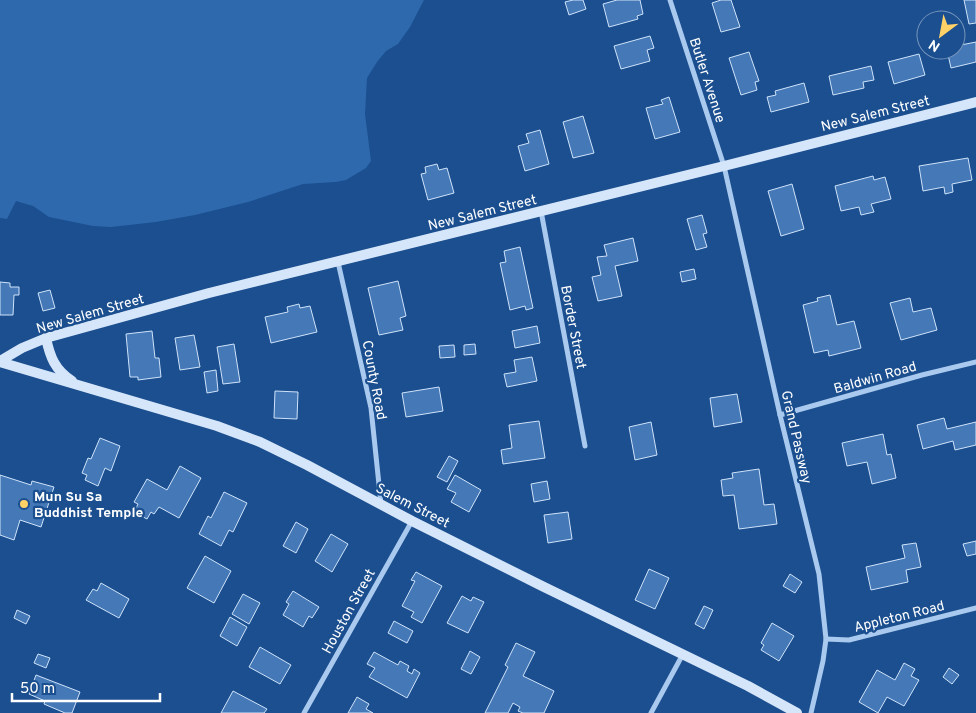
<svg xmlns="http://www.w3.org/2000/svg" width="976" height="713" font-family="Overpass,sans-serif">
<rect width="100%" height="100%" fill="#1b4f8f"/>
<polygon fill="#2e69ad" points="0,0 424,0 410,27 398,44 386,51 377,62 367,78 365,114 371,161 366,168 346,180 336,182 303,184 248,202 195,215 156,222 111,227 93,226 49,217 33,206 16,201 7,219 0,218"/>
<g fill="#4478b7" stroke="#cfe3fa">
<polygon points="573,0 583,0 586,9 569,15 565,2"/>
<polygon points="617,0 640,0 643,14 637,16 638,19 609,27 603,4"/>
<polygon points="721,0 731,0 740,27 721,32 712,3"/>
<polygon points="964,0 976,0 976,23 969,24"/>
<polygon points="650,36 654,48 647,50 650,61 621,69 614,46"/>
<polygon points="976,42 976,62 951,68 947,50 956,50 956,46"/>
<polygon points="749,52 759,81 755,82 757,90 741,95 729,58"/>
<polygon points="919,54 925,75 894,84 888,62"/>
<polygon points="871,66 874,80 863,82 864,88 833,95 829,76"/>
<polygon points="804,83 809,102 771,112 767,97 776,95 775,91"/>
<polygon points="669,97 680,132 655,139 646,108 663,104 661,100"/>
<polygon points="583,116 594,153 573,158 563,122"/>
<polygon points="540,130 549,164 525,171 518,146 529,143 526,134"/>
<polygon points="968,158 972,180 952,184 953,192 945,194 944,187 923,191 919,166"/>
<polygon points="437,164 439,170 447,168 454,193 428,200 421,174 426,173 425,167"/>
<polygon points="873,176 874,180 885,177 891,199 871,204 874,212 861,215 859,207 841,211 835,186"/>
<polygon points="792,184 804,229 781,236 768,191"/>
<polygon points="702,215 707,233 703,234 707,247 696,250 687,219"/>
<polygon points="633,238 638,261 615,266 622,296 598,301 592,277 601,275 597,257 607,256 604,245"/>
<polygon points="520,247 533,308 526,310 525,306 510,310 500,263 506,262 504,251"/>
<polygon points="694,269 696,279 682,282 680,272"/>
<polygon points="398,281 406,316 400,318 403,330 379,335 368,288"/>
<polygon points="0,282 10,283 10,287 19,287 19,295 14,295 13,315 0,315"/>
<polygon points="50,290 55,308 43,311 38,293"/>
<polygon points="830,295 837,325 854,321 861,348 829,356 828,350 814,353 803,305 818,301 817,298"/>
<polygon points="910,298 913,312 931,308 937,330 901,340 890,303"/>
<polygon points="299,304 300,308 310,306 317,332 271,343 265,317 288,312 287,307"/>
<polygon points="537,326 540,343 515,348 512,331"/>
<polygon points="152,331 155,358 159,358 161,377 138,380 138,377 130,377 126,334"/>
<polygon points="194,335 200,367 180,370 175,338"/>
<polygon points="234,344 240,382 223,384 217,347"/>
<polygon points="475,344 476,354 464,355 464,345"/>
<polygon points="454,345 455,357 440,358 439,346"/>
<polygon points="532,357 537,381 507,387 504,374 516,372 514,360"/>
<polygon points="216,370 218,391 207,393 204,372"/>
<polygon points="439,387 443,411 406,417 402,393"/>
<polygon points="275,391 298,392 297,419 274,418"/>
<polygon points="737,394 742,422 714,427 710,398"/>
<polygon points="944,418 947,429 976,422 976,445 955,450 953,441 923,449 917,425"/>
<polygon points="539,421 545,458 503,464 501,450 512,448 509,425"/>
<polygon points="651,422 657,455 635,460 629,427"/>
<polygon points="883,434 887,455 891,454 896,478 872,484 867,462 847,466 842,443"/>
<polygon points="100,438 120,446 111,471 105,468 98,486 85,480 87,475 82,473 88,458 91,459"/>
<polygon points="449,456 458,461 447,482 437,477"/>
<polygon points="180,466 201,478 179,518 159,507 154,514 151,512 147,519 134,512 138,504 134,502 147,479 167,490"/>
<polygon points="759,469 764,505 774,504 777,524 739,529 734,495 723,496 721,480 733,478 732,473"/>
<polygon points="0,475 31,485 32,481 54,487 41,527 20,520 14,540 0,535"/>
<polygon points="455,475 481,490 469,512 451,502 456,493 447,489"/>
<polygon points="547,481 550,499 534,502 531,484"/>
<polygon points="224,492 247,503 233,532 229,530 221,546 199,534 208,516 211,518"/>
<polygon points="568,512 572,539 548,543 544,515"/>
<polygon points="296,522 308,529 296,553 283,546"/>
<polygon points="331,534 348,544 332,572 315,561"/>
<polygon points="976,541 976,554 967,556 963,544"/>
<polygon points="916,543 921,567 906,570 908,582 871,590 866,567 905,558 902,545"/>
<polygon points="205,556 231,571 214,603 187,588"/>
<polygon points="649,569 669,578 655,609 635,600"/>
<polygon points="416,572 442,586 422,623 411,617 414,612 402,606 415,581 411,580"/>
<polygon points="790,574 802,582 795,593 783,586"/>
<polygon points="101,583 129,599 119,618 86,600 93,589 97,591"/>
<polygon points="293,591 319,607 312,618 309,616 303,627 283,615 289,604 286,602"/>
<polygon points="243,594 260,603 249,624 232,614"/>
<polygon points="462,596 471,601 473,597 484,602 468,633 447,623"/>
<polygon points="704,606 713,610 704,629 695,624"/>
<polygon points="17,610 30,616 26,624 14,618"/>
<polygon points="230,617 247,627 237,646 220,636"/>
<polygon points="394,621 413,631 407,643 388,633"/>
<polygon points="772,623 794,636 779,661 761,650 764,645 761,643"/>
<polygon points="516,643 535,652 523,676 554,691 544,713 523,713 518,711 520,707 513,703 508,713 485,713 508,667 505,665"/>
<polygon points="260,647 291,665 280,684 249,667"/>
<polygon points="470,651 480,657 471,674 461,669"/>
<polygon points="374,652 398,665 400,661 409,666 407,671 412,674 414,669 420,673 407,698 369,677 375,668 367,664"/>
<polygon points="38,654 50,658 46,668 34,663"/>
<polygon points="904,663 915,669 911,676 919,680 904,706 887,697 878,713 859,702 877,670 895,680"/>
<polygon points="949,668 959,675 952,684 943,677"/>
<polygon points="36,675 80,692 72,713 65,713 44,704 45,701 29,694"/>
<polygon points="233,691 267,709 264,713 221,713"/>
<polygon points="357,697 369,704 366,709 373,713 348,713"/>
</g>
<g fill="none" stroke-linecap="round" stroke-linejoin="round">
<g stroke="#a9c9ee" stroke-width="5">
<polyline points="670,0 724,166 780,415 819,574 826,639 823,661 811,713"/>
<polyline points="541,211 585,446"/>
<polyline points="338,262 371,408 381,504"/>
<polyline points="780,415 922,375 976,362"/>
<polyline points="826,639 849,640 976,608"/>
<polyline points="304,713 412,521"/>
<polyline points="651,713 683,654"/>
</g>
<g stroke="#d6e6fa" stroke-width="10">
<path d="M 46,338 C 50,357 55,370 72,381"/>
<polyline points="0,361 22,348 46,338 209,293 724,166 976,102"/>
<polyline points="0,362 217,426 260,442 307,465 412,521 542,586 748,686 797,713"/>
</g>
</g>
<circle fill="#ffd166" stroke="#1b4f8f" stroke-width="2" cx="24" cy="504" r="5"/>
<g text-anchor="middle" stroke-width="4.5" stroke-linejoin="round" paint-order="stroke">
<g font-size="14" fill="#fff" stroke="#1b4f8f">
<text transform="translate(708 80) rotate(72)" y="5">Butler Avenue</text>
<text transform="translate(875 113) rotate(-14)" y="5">New Salem Street</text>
<text transform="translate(482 212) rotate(-14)" y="5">New Salem Street</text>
<text transform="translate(90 313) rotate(-16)" y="5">New Salem Street</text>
<text transform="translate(574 327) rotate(79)" y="5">Border Street</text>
<text transform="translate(875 377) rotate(-16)" y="5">Baldwin Road</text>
<text transform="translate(375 380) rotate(79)" y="5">County Road</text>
<text transform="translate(797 437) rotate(77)" y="5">Grand Passway</text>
<text transform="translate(413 505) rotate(27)" y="5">Salem Street</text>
<text transform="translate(348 611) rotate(-61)" y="5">Houston Street</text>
<text transform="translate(899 616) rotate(-14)" y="5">Appleton Road</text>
</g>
<g font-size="14" font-weight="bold" fill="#fff" stroke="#1b4f8f" text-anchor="start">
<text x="34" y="501">Mun Su Sa<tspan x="34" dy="16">Buddhist Temple</tspan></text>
</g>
</g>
<g transform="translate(941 35) rotate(212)"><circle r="24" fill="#1b4f8f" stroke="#7695bc"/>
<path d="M0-4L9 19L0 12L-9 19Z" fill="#ffd166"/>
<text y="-8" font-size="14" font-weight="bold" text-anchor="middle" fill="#ffffff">N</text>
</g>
<path d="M12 693v8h148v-8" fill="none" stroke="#ffffff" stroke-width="2.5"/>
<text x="20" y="693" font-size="15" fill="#ffffff" stroke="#1b4f8f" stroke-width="4" paint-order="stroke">50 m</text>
</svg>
